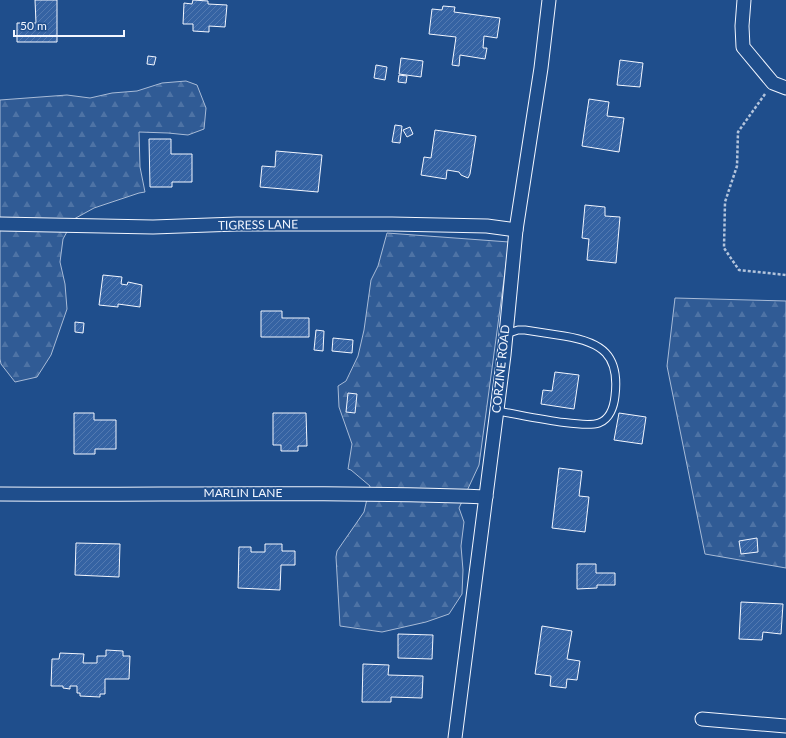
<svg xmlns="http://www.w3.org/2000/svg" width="786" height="738" font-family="Lato,sans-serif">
<defs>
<pattern id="forest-firs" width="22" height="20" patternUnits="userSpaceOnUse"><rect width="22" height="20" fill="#305b95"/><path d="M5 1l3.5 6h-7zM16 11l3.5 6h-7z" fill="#4e73a5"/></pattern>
<pattern id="building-hatch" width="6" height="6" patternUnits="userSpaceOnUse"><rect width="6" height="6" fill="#3563a3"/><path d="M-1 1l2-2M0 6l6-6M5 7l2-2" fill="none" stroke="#537ab1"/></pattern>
</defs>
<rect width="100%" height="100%" fill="#1f4e8c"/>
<g fill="url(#forest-firs)" stroke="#a8bbd7">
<polygon points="186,81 197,85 206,108 204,129 188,135 168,133 139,132 140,167 145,192 139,193 94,208 74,219 63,239 60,262 65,284 67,309 51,355 37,377 15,382 1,364 0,359 0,100 67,95 90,98 112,93 137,91 162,83"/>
<polygon points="387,233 509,242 479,465 459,508 464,522 461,546 463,570 462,594 449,614 426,622 382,632 340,626 336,557 337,551 364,512 370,486 351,470 348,469 352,444 339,407 338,386 346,381 358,356 364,330 371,280 378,266"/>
<polygon points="675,298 786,301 786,568 705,554 667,366"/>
</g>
<g fill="url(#building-hatch)" stroke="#f2f6ff">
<polygon points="35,0 57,0 57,42 17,42 17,23 36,23"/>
<polygon points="193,0 208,1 208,4 227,5 225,27 209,26 209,32 193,31 193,24 183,24 184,3 192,4"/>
<polygon points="443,6 455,7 454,12 500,18 497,38 484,36 483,48 487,48 485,59 460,55 459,66 452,65 456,37 429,34 432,9 442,10"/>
<polygon points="148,56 156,57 154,65 147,64"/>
<polygon points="401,58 423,61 421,77 399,74"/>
<polygon points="620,60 643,63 640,87 617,85"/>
<polygon points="376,65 387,67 385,80 374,78"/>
<polygon points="399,75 407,76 406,83 398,82"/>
<polygon points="589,99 609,102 607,116 624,118 619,152 582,146"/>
<polygon points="395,125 402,126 400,143 392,142"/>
<polygon points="410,127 413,134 407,137 403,130"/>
<polygon points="435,130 476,136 470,174 468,178 461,175 459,172 447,170 446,179 421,175 424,157 431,158"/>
<polygon points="149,139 171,139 171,154 192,154 192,182 172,182 172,187 150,187"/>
<polygon points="276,151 322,155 318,192 260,187 262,166 275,167"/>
<polygon points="585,205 605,207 605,216 620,217 616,263 587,260 589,239 582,238"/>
<polygon points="103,275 122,277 121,284 127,285 128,282 142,285 140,307 118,304 118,307 99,305"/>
<polygon points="261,311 282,311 282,318 309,318 309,337 261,337"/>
<polygon points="75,322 84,323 83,333 75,332"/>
<polygon points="316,330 324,331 323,351 314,350"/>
<polygon points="333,338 353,340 352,353 332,351"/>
<polygon points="555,372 579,375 574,409 541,404 543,390 552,391"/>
<polygon points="348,393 357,394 355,413 346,412"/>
<polygon points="74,413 94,413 94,420 116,420 116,449 95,449 95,454 74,454"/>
<polygon points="273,413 306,413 307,446 298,446 298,451 281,451 281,445 273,445"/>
<polygon points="619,413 646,417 642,444 614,440"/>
<polygon points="559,468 582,471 579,496 589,497 585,532 552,528"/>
<polygon points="757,538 758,552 741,554 739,541"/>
<polygon points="76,543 120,544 119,577 75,575"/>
<polygon points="265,544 282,544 282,551 295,551 295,565 281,565 280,590 238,588 239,547 251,547 251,552 265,552"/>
<polygon points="577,564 596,564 596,573 615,573 615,585 597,585 597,588 577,589"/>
<polygon points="741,602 783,604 781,634 763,632 762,640 739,639"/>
<polygon points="542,626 572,631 567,659 580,661 577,680 567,679 566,688 550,686 551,676 535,674"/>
<polygon points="398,634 433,635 432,659 398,658"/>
<polygon points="106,650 123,651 123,656 130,656 129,679 105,679 105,694 100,694 100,697 80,696 80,693 77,693 77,686 70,686 70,689 63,688 63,686 51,686 52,659 59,659 60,653 84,654 83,663 97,663 97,656 106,656"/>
<polygon points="363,664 389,665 388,675 423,676 422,698 391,697 391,702 362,702"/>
</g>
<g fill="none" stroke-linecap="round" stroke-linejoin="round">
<g stroke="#f2f6ff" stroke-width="9">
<path id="lane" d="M 497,411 C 518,414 582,429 599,423 C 610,419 614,406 615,396 C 620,355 602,342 564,336 C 551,334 538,332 525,330 L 518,330 L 506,334"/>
</g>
<g stroke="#f2f6ff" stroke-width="15">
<g id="street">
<polyline points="744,0 742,26 743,47 773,83 786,88"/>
<polyline points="0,224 153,227 237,224 392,224 487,226 516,230"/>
<path d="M 0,494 C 162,495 324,491 486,497"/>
<polyline points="702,719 786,726"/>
<polyline points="455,738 504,355 516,230 541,68 549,0"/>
</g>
</g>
<polyline stroke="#b3c4dc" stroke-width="2.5" stroke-dasharray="3 2" stroke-linecap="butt" points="765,94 738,132 737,166 725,202 724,248 739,270 786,275"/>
<use href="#lane" stroke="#1f4e8c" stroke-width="7"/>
<use href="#street" stroke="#1f4e8c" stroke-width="13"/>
</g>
<g text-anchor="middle" stroke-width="3" stroke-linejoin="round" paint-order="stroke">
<g font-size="12" fill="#f2f6ff" stroke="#1f4e8c">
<text transform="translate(258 225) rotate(-1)" y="4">TIGRESS LANE</text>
<text transform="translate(501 369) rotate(-84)" y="4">CORZINE ROAD</text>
<text x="243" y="497">MARLIN LANE</text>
</g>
</g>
<path d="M14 30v6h110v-6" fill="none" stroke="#f2f6ff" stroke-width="2"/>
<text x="20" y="30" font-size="12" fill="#f2f6ff" stroke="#1f4e8c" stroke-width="3" paint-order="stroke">50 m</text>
</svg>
